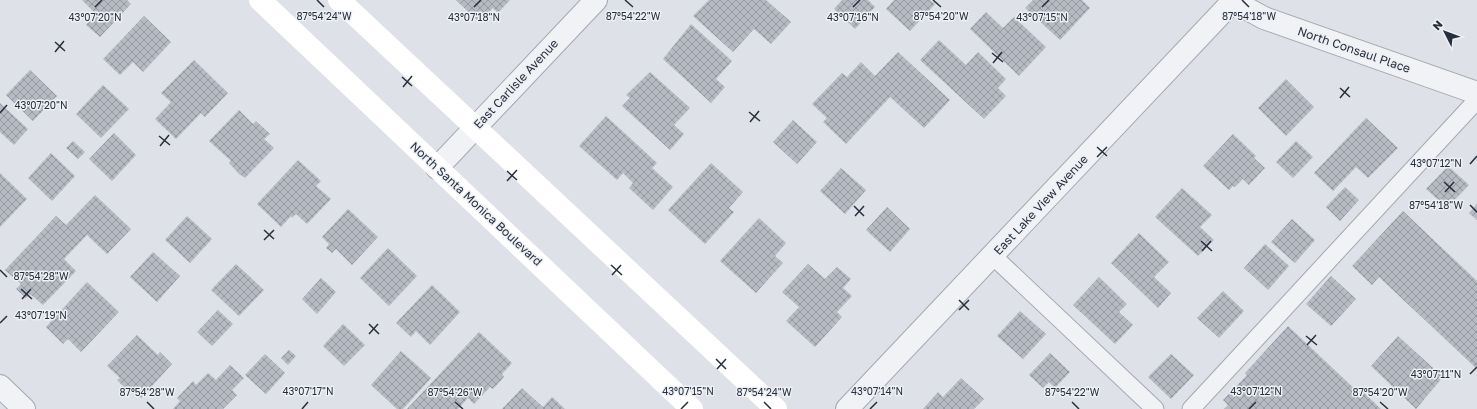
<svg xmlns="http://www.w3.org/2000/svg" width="1477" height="409" font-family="'Golos Text',sans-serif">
<defs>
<pattern id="building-cross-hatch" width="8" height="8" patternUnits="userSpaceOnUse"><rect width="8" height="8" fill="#b6bac3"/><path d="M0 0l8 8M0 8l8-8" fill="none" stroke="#9498a0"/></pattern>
</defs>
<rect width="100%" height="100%" fill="#dee1e7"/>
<g fill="url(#building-cross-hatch)">
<polygon points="82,0 127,0 131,4 100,37 86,25 96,14"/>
<polygon points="456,0 510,0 498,13 493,8 479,22"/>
<polygon points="709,0 766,0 791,22 771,44 754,29 733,52 693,16"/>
<polygon points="842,0 868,0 875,7 855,29 834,9"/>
<polygon points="894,0 930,0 935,4 910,31 886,9"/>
<polygon points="1033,0 1082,0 1090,8 1060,40 1025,8"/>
<polygon points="986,12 1003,28 1014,17 1046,47 1019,76 970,29"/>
<polygon points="144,16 171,42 143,72 133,62 120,75 103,59"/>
<polygon points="691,24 732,61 716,79 725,87 711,103 663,59"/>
<polygon points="939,40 966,65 978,52 1006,79 998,88 1006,96 984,119 920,60"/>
<polygon points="898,52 950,100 924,128 890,97 846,144 823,122 827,118 812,104 842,73 847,77 861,62 875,76"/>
<polygon points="194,60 228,93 205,117 201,113 176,139 155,119 171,102 161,93"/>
<polygon points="30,70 57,96 33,121 6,95"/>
<polygon points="650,72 690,108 674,125 684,134 670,150 622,106 630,98 626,95"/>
<polygon points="1286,79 1314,107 1286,136 1258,108"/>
<polygon points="103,85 129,109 101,138 76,114"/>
<polygon points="0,103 28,129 14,145 0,132"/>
<polygon points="239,110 253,124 256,121 270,134 264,139 274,148 245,178 239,174 229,163 231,161 209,141"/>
<polygon points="606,116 657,163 652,168 673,187 653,210 629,188 633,183 623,173 617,180 579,146"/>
<polygon points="1366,118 1398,148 1368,178 1356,167 1333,191 1314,173"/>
<polygon points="793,120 817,142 797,164 773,142"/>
<polygon points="114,133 136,155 112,181 89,159"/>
<polygon points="1233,134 1256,156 1254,158 1265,168 1249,185 1243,179 1235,187 1233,186 1229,190 1203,166"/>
<polygon points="73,141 85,152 78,159 66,148"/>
<polygon points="1296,141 1313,157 1293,178 1276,162"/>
<polygon points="51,153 75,176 52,201 28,178"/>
<polygon points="298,160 321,181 316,186 331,199 307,224 296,214 292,218 291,216 281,227 257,204"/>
<polygon points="711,163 743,192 729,208 734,212 705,244 668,210"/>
<polygon points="1448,166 1469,185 1447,208 1426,189"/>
<polygon points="841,168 866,190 845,214 820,191"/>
<polygon points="0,173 27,199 0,227"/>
<polygon points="1345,187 1359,200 1340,221 1326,207"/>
<polygon points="1182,188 1212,215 1200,227 1214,240 1198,256 1155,217"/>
<polygon points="95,195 131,229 107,254 87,235 64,259 76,271 43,305 30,294 26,298 16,289 21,284 5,270 56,216 66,225"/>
<polygon points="1477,204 1477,220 1469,213"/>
<polygon points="887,207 910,229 890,252 866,230"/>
<polygon points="348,209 378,237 352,265 336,249 332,253 326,248 329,244 322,237"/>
<polygon points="1403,211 1477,281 1477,369 1379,277 1372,285 1352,266"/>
<polygon points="187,216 212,239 190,263 165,240"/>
<polygon points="759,218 786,243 775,256 783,263 756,293 720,261"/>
<polygon points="1292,219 1315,240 1295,263 1271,242"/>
<polygon points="1139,233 1169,262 1154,277 1171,293 1158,308 1111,263"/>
<polygon points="1265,244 1289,266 1268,290 1244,268"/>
<polygon points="388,248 417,276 389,306 360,278"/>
<polygon points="153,252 180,276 157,302 130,277"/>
<polygon points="236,264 264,290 239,316 211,290"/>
<polygon points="808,264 825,279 837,267 851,279 843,288 852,296 837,312 842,317 815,347 786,321 799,307 782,292"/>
<polygon points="1331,276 1356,299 1331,326 1306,304"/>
<polygon points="1099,277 1127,304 1119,312 1133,325 1115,344 1073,305"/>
<polygon points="321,278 336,292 317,314 302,299"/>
<polygon points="87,282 119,312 81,352 68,339 63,344 46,327"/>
<polygon points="432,285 460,312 430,345 416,331 411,337 396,323"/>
<polygon points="1223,291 1244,311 1219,338 1197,318"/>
<polygon points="218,310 233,324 212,346 197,332"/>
<polygon points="1020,311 1046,334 1023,359 997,336"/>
<polygon points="343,324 365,345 344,366 323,346"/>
<polygon points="1288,326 1360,394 1362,391 1381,409 1224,409 1228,405 1223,400 1247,375 1245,373"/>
<polygon points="479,332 512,363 502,374 504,377 493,389 490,387 474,404 468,398 458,409 407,409"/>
<polygon points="137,335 158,355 160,352 172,364 141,398 132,389 129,392 117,380 120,378 107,366"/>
<polygon points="1398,336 1443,377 1416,409 1371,366"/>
<polygon points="289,350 296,356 288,365 281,358"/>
<polygon points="401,351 431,378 403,409 397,409 371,385"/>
<polygon points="1050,353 1070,372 1055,388 1049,382 1043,388 1029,375"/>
<polygon points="265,354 285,373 266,394 245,375"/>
<polygon points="1171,354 1194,375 1171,399 1148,377"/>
<polygon points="230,365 244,378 232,390 237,395 223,409 173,409 180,401 177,398 193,381 196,385 208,373 216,380"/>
<polygon points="961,378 984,399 974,409 923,409 938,392 943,397"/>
<polygon points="522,388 543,407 552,397 565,409 502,409"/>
</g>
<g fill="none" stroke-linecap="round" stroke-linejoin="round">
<g stroke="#a4a8b0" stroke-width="19">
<g id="lane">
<polyline points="993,256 1155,409"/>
<polyline points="1191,409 1477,100"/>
</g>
</g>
<g stroke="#a4a8b0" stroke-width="24">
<g id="street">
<polyline points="1233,1 1264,18 1477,93"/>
<polyline points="437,168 596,0"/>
<polyline points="0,386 24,409"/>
<polyline points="847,409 1234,0"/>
</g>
</g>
<use href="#lane" stroke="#f0f2f5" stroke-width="17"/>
<use href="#street" stroke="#f0f2f5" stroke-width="22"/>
<g stroke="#fff" stroke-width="22">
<polyline points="260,0 692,409"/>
<polyline points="339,0 776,409"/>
</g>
</g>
<path fill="none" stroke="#282f3c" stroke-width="1.5" d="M 317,0 L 324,7M 625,0 L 633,7M 933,0 L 941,7M 1242,0 L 1249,7M 95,7 L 102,0M 474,7 L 481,0M 853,7 L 860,0M 1042,7 L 1049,0M 55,42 L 65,51M 55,52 L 64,41M 992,53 L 1003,62M 993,63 L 1002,52M 402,77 L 412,86M 403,87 L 412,76M 1340,88 L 1350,97M 1340,98 L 1349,87M 749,112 L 760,121M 0,113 L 7,105M 750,122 L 759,111M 159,136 L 170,145M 160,146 L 169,135M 1097,147 L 1107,156M 1097,157 L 1107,147M 1470,164 L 1477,156M 507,171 L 517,180M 507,181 L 517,170M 1444,182 L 1455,192M 1445,192 L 1454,182M 1470,205 L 1477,212M 854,206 L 864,216M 855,216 L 864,206M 264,230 L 274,239M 264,240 L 274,230M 1201,241 L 1212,251M 1202,251 L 1211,241M 611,265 L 622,275M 0,270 L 7,277M 612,275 L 621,265M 21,289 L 32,299M 22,299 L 31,289M 959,300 L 969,310M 959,310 L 969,300M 0,323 L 7,316M 369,324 L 379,334M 369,334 L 378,324M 1306,336 L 1317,345M 1307,345 L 1316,335M 716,359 L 726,369M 717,369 L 726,359M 1470,374 L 1477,367M 147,402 L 154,409M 455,402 L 463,409M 764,402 L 771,409M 1072,402 L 1079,409M 1380,402 L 1388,409M 302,409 L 308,402M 681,409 L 688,402M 870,409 L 877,402M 1249,409 L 1256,402"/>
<g text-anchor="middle" stroke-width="3" stroke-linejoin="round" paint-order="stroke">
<g font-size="12" fill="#282f3c" stroke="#edf0f4">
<text transform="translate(1354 50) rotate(19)" y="4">North Consaul Place</text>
<text transform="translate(516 84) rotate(-47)" y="4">East Carlisle Avenue</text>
<text transform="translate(476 204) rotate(43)" y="4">North Santa Monica Boulevard</text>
<text transform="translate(1041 205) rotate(-47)" y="4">East Lake View Avenue</text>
</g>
</g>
<g font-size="10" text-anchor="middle" fill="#282f3c" stroke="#edf0f4" stroke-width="3" stroke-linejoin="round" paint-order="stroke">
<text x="324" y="20">87°54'24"W</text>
<text x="633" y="20">87°54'22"W</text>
<text x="941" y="20">87°54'20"W</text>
<text x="1249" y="20">87°54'18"W</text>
<text x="95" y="21">43°07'20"N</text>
<text x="474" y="21">43°07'18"N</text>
<text x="853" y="21">43°07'16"N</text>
<text x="1042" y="21">43°07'15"N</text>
<text x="41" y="109">43°07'20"N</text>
<text x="1436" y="167">43°07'12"N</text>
<text x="1436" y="209">87°54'18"W</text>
<text x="41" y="280">87°54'28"W</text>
<text x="41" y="319">43°07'19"N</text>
<text x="1436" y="378">43°07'11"N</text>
<text x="308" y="395">43°07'17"N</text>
<text x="688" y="395">43°07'15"N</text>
<text x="877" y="395">43°07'14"N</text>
<text x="1256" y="395">43°07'12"N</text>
<text x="147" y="396">87°54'28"W</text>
<text x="455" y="396">87°54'26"W</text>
<text x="764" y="396">87°54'24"W</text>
<text x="1072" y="396">87°54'22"W</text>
<text x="1380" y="396">87°54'20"W</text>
</g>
<g transform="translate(1445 32) rotate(312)" stroke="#edf0f4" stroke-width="3" paint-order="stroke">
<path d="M0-3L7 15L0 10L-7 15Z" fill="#282f3c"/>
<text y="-6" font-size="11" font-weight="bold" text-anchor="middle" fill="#282f3c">N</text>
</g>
</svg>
